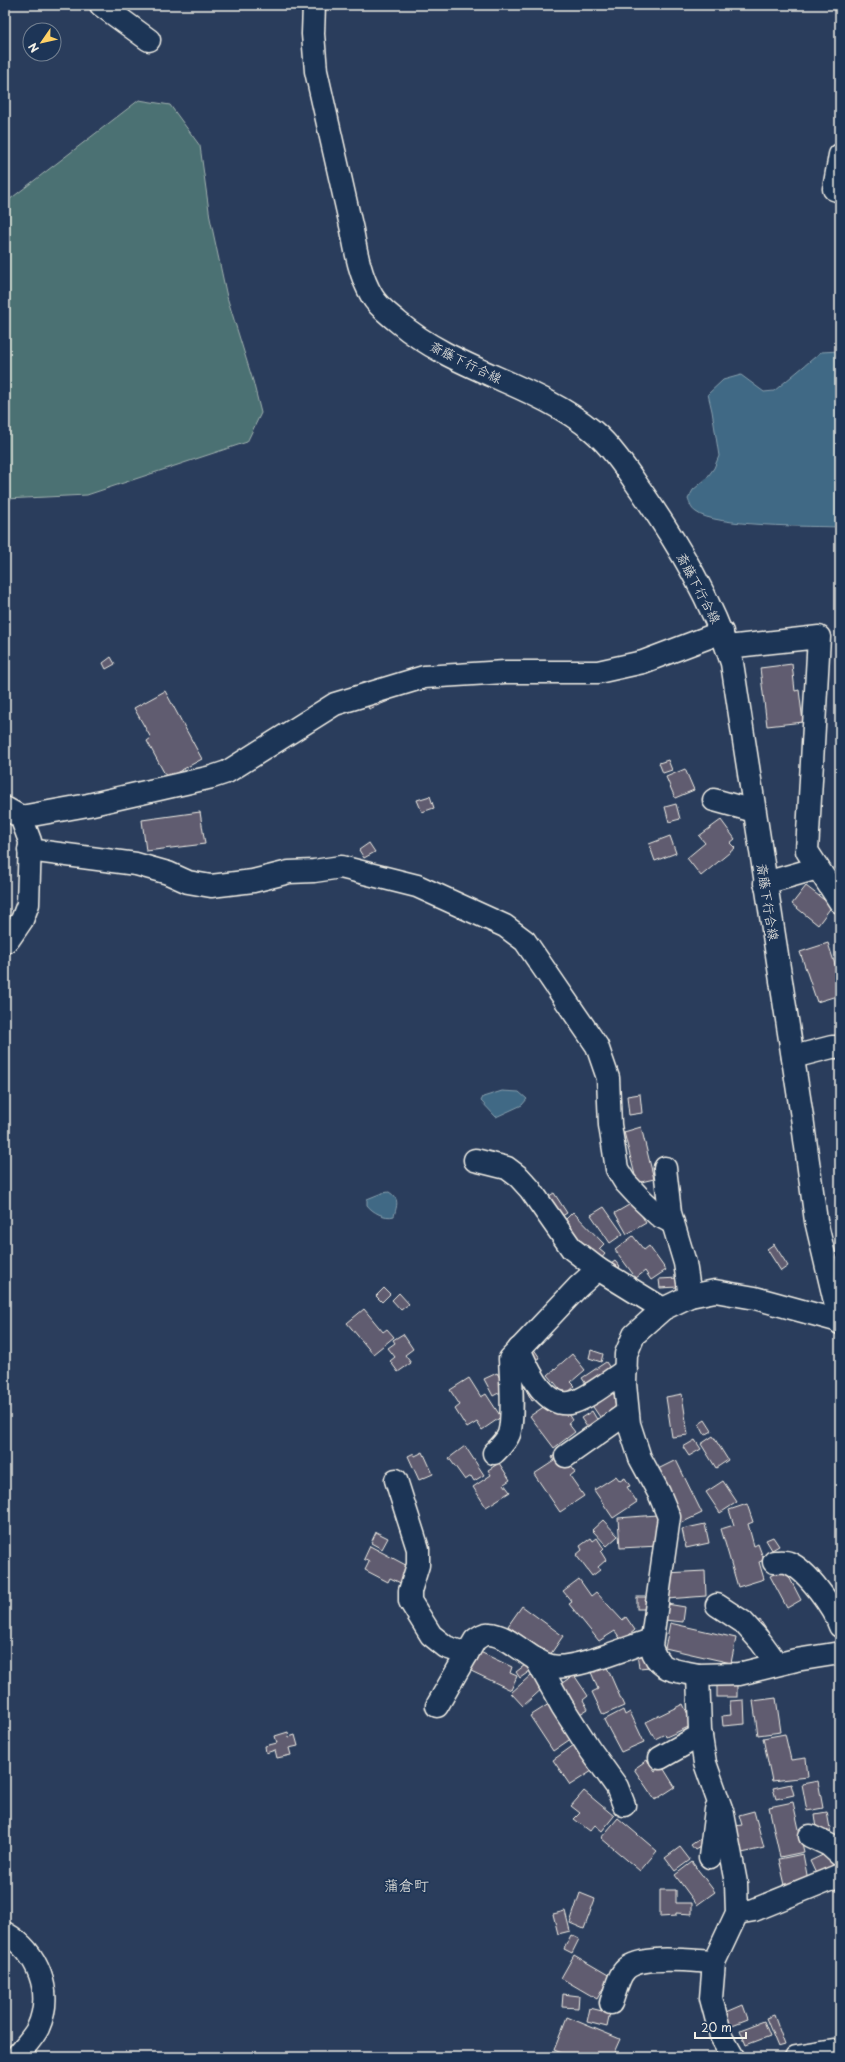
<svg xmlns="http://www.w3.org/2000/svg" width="845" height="2062" font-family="'Playpen Sans','Klee One',sans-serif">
<rect width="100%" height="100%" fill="#2a3d5c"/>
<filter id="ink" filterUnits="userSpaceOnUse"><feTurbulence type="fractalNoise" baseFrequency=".025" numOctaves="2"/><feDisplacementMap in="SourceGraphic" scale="8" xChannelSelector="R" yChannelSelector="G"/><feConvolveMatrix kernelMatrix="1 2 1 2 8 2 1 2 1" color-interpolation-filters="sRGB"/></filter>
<g filter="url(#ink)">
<polygon fill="#4c7173" stroke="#a0b1ae" points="139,100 170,105 200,146 210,218 227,297 253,381 261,413 247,442 87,495 5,499 5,203"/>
<g fill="#3f6985" stroke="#879fad">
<path d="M 840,351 L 840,527 C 812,526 714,527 696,512 C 691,509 690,504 688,499 L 693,490 L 706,479 L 714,468 L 719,456 L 712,411 L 708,394 L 723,380 L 741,375 L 764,392 L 774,391 L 821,352 Z"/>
<polygon points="502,1091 519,1092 527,1099 522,1105 496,1117 481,1101 483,1097"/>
<path d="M 389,1192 C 400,1199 397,1205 394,1216 C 385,1219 372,1212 367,1205 L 367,1199 L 382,1193 Z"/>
</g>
<g fill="#605b6f" stroke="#f4f1e8">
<polygon points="111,657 115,664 106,669 103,663"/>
<polygon points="792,664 795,691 799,690 803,722 767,726 760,668"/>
<polygon points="165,691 202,759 167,778 147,741 151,738 134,708"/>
<polygon points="389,695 391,700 369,709 367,705"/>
<polygon points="668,760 672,770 663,773 659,763"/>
<polygon points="685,769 694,790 675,798 666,777"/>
<polygon points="430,796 434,808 422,812 417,800"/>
<polygon points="676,804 680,819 669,822 665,807"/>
<polygon points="200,812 205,844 146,851 142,820"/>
<polygon points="721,820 735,839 730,843 735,848 701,876 687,858 705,843 699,836"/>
<polygon points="670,836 676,853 655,861 649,844"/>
<polygon points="369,843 375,852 364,858 359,850"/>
<polygon points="806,886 832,906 818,925 792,904"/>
<polygon points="828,943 837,971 840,970 840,995 817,1002 800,952"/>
<polygon points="640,1094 642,1113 629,1115 627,1096"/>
<polygon points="641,1127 654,1179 637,1183 624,1132"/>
<polygon points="554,1193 567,1213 559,1218 546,1198"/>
<polygon points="634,1202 646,1223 627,1234 615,1213"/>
<polygon points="604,1207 623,1234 610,1243 591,1215"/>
<polygon points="573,1212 604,1244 599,1249 605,1254 600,1260 588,1247 584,1251 563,1222"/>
<polygon points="633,1236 644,1250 649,1246 666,1270 651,1280 645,1271 636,1278 615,1250"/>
<polygon points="774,1244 788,1266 781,1271 767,1249"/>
<polygon points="615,1261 620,1267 616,1270 611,1264"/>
<polygon points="678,1278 678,1287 660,1288 659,1279"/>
<polygon points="384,1288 390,1294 382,1302 376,1296"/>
<polygon points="399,1293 409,1304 401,1310 392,1300"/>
<polygon points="364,1309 383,1332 387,1329 394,1337 373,1354 347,1323"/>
<polygon points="403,1334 413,1349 405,1355 411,1363 398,1372 390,1361 395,1357 388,1348 395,1343 393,1340"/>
<polygon points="533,1348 540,1358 533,1362 527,1352"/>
<polygon points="591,1350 603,1354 601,1362 589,1358"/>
<polygon points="572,1354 585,1370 571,1382 575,1386 565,1395 548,1375"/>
<polygon points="606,1362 614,1374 590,1390 582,1378"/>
<polygon points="497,1373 506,1389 493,1396 484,1379"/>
<polygon points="469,1378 481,1397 486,1394 501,1417 482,1430 477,1422 467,1428 455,1409 460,1405 450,1390"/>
<polygon points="530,1380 539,1397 532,1401 523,1384"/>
<polygon points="611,1390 622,1407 602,1420 591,1404"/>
<polygon points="682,1394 688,1435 672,1437 666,1397"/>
<polygon points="551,1402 560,1415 566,1411 572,1420 568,1423 575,1432 554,1448 530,1416"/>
<polygon points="592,1411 599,1423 589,1430 581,1418"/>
<polygon points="705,1420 712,1431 705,1435 699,1424"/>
<polygon points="713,1436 728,1460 716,1468 701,1444"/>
<polygon points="695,1440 701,1449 689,1456 683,1447"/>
<polygon points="465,1446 484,1475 474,1481 471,1476 465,1480 449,1458"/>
<polygon points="423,1452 433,1474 419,1480 408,1456 414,1453 415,1456"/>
<polygon points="558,1453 568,1461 575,1472 570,1476 584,1496 560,1512 534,1474 554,1461 552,1457"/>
<polygon points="676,1460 702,1513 681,1523 656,1470"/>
<polygon points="499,1463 510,1480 504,1484 510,1492 486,1507 473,1487 491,1475 488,1470"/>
<polygon points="616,1476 620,1481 625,1478 630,1486 627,1487 637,1502 613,1518 594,1490"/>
<polygon points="723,1481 737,1502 720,1513 706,1492"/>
<polygon points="747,1504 753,1522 748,1524 754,1546 758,1544 764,1560 759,1562 764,1579 738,1587 721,1529 734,1525 729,1510"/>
<polygon points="657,1515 659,1546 620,1548 618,1518"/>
<polygon points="603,1520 618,1536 607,1546 592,1530"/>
<polygon points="705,1524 709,1543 686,1548 682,1529"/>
<polygon points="376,1532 388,1538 382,1549 371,1543"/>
<polygon points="773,1537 779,1546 772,1550 766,1540"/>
<polygon points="591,1538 593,1541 597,1538 604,1549 601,1552 606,1560 598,1567 600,1570 592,1576 576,1555 582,1550 580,1546"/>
<polygon points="370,1546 415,1570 407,1586 390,1578 388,1582 365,1570 369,1562 364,1559"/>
<polygon points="785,1569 801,1600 787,1608 770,1576"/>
<polygon points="705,1571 706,1596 667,1599 666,1573"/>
<polygon points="579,1579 591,1596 596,1592 622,1620 626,1617 635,1630 622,1641 615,1631 599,1641 569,1604 572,1602 563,1591"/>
<rect x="637" y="1597" width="12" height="12"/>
<polygon points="667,1604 685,1607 683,1622 665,1620"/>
<polygon points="522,1606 563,1636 550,1655 508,1626"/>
<polygon points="760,1620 768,1632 761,1636 754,1624"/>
<polygon points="670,1623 736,1638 731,1663 665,1648"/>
<polygon points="478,1651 512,1667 510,1673 517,1676 511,1690 469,1670"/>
<polygon points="648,1653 650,1667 639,1668 637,1654"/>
<polygon points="525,1665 530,1671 520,1678 516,1672"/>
<polygon points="606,1665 624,1706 603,1715 592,1692 598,1689 591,1672"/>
<polygon points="532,1674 544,1687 523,1706 511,1693"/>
<polygon points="574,1675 588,1696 583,1700 588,1709 575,1717 559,1685"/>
<rect x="717" y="1683" width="20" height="14"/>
<polygon points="776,1698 781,1732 758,1735 753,1701"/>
<polygon points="744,1700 745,1724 723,1726 722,1716 731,1715 730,1701"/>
<polygon points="552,1702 575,1736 553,1751 530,1716"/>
<polygon points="683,1704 693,1725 666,1737 665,1734 655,1739 646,1722"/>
<polygon points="623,1710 625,1715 630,1712 644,1742 621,1752 604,1720"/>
<polygon points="288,1732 289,1737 295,1735 298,1746 289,1748 291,1755 277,1758 275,1750 266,1753 265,1746 277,1743 275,1736"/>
<polygon points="785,1734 791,1760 806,1758 808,1777 772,1781 763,1738"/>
<polygon points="574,1745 592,1771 570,1785 553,1760"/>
<polygon points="647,1760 655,1771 662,1766 675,1787 655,1800 634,1769"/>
<polygon points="818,1781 823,1808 807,1811 802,1784"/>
<polygon points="791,1784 794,1795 776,1799 773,1788"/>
<polygon points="584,1791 614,1816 602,1831 595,1825 590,1831 574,1819 580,1813 571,1806"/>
<polygon points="793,1802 804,1852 780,1857 769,1807"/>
<polygon points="754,1811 764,1848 742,1853 734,1826 742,1825 739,1815"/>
<polygon points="827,1812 831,1834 818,1836 815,1814"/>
<polygon points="618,1818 657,1851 640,1871 601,1838"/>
<polygon points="701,1838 705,1844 695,1850 691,1845"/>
<polygon points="680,1847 690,1860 675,1871 665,1858"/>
<polygon points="829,1852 838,1871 819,1880 810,1861"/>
<polygon points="803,1854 808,1880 785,1885 779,1859"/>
<polygon points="692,1862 715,1892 697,1905 675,1875"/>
<polygon points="660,1890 676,1890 676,1903 692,1903 692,1914 676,1913 676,1916 660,1917"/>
<polygon points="580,1893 595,1899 584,1929 570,1923"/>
<polygon points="565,1911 570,1931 558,1934 553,1914"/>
<polygon points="571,1935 579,1939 572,1953 564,1949"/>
<polygon points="574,1955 610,1976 597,1999 561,1978"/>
<polygon points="563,1994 579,1996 578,2008 562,2007"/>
<polygon points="743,2005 748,2019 727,2027 722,2014"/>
<polygon points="590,2008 610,2013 607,2027 587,2022"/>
<polygon points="774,2015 785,2045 778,2047 766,2018"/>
<polygon points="567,2017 620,2039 612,2057 600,2057 594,2055 593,2057 572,2057 554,2050"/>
<polygon points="764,2021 770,2036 746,2045 740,2030"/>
</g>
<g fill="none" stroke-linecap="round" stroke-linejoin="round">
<g stroke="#f4f1e8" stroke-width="25">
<g id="minor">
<polyline points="101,5 149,40"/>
<polyline points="840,155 834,189 840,191"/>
<polyline points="727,647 819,637 807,851 840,902"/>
<polyline points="714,800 754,811"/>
<polyline points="5,808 21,817 88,805 212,777 227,772 335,704 424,677 505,672 598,672 643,662 722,632"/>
<polyline points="29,850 136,864 168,873 188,882 211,886 253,881 289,872 314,871 341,867 417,886 505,926 525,941 597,1046 608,1078 610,1125 617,1169 625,1182 639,1197 658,1215 673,1223"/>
<polyline points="765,883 818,868"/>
<polyline points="5,942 9,939 22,920 28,904 30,841 21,817"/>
<polyline points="793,1057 832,1047 840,1047"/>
<polyline points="475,1160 507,1168 519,1177 530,1189 572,1249 598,1269"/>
<polyline points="665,1168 670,1213 685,1263 690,1296"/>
<path d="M 519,1349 C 528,1369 545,1411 574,1402 C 592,1396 610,1380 626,1370"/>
<path d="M 494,1453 C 500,1447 506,1442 509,1434 C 514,1418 511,1377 510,1359 L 578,1287 L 598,1269 L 663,1309"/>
<polyline points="566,1456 627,1413"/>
<polyline points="396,1480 418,1549 418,1565 410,1591 410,1601 431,1635 446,1647 467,1654"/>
<path d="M 774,1562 C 779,1562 785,1561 789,1563 C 807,1570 834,1608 840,1626"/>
<polyline points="717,1605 743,1622 761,1642 777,1664"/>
<polyline points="536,1659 562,1706 589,1748 617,1787 624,1805"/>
<path d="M 698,1675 C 675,1670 658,1672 651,1646 L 669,1517 L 659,1493 L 640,1458 L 629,1424 L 625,1384 L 626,1354 L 634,1335 L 663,1309 L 690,1296 L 715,1291 L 755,1298 L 839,1321"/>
<path d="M 437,1706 L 475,1640 C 479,1637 484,1633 489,1634 C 510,1635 530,1661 551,1666 C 572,1671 629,1647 651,1640"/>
<polyline points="660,1758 701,1735"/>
<polyline points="810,1836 829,1845 840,1855"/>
<polyline points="710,1857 716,1810"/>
<polyline points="737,1913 754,1910 840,1875"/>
<path d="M 5,1933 C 38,1952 54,1992 38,2028 C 33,2038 23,2048 16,2057"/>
<path d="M 611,2003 C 615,1993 618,1976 626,1969 C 641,1954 693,1961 714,1962"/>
<polyline points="733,2057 721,2036 711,1998 714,1962 737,1913 736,1883 723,1814 705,1763 700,1730 698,1675 739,1674 796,1660 840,1653"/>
<polyline points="796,2057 840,2050"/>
</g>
</g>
<g stroke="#f4f1e8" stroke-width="25">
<path id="major" d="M 314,5 L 313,34 L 316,71 L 352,230 C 356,252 360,276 372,296 C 378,307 389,314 398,322 C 455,371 535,383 593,431 C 611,446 627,470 640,489 C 678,544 712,600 732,663 L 802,1117 L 816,1221 L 840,1323"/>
</g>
<use href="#minor" stroke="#1d3557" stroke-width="22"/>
<use href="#major" stroke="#1d3557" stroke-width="22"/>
</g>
</g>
<g text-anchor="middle" stroke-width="3.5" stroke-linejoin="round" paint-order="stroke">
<g font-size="13" fill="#f4f1e8" stroke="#1d3557">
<text transform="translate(466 362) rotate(26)" y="5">斎藤下行合線</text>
<text transform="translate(699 588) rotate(62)" y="5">斎藤下行合線</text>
<text transform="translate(768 902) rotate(81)" y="5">斎藤下行合線</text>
</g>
<g font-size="15" fill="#f4f1e8" stroke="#1d3557">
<text x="406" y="1891">蒲倉町</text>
</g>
</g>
<rect width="845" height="2062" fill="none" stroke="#1d3557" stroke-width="20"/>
<rect x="10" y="10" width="825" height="2042" fill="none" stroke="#f4f1e8" stroke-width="1.5" filter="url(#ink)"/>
<g transform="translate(42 42) rotate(236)"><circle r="19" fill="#1d3557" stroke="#738091"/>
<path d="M0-3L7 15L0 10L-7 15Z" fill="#ffd166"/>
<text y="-6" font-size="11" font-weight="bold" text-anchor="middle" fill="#f4f1e8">N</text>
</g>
<path d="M695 2032v6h51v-6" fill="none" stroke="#f4f1e8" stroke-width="2"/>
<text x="701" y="2032" font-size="12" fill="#f4f1e8" stroke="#1d3557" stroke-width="3" paint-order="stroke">20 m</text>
</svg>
